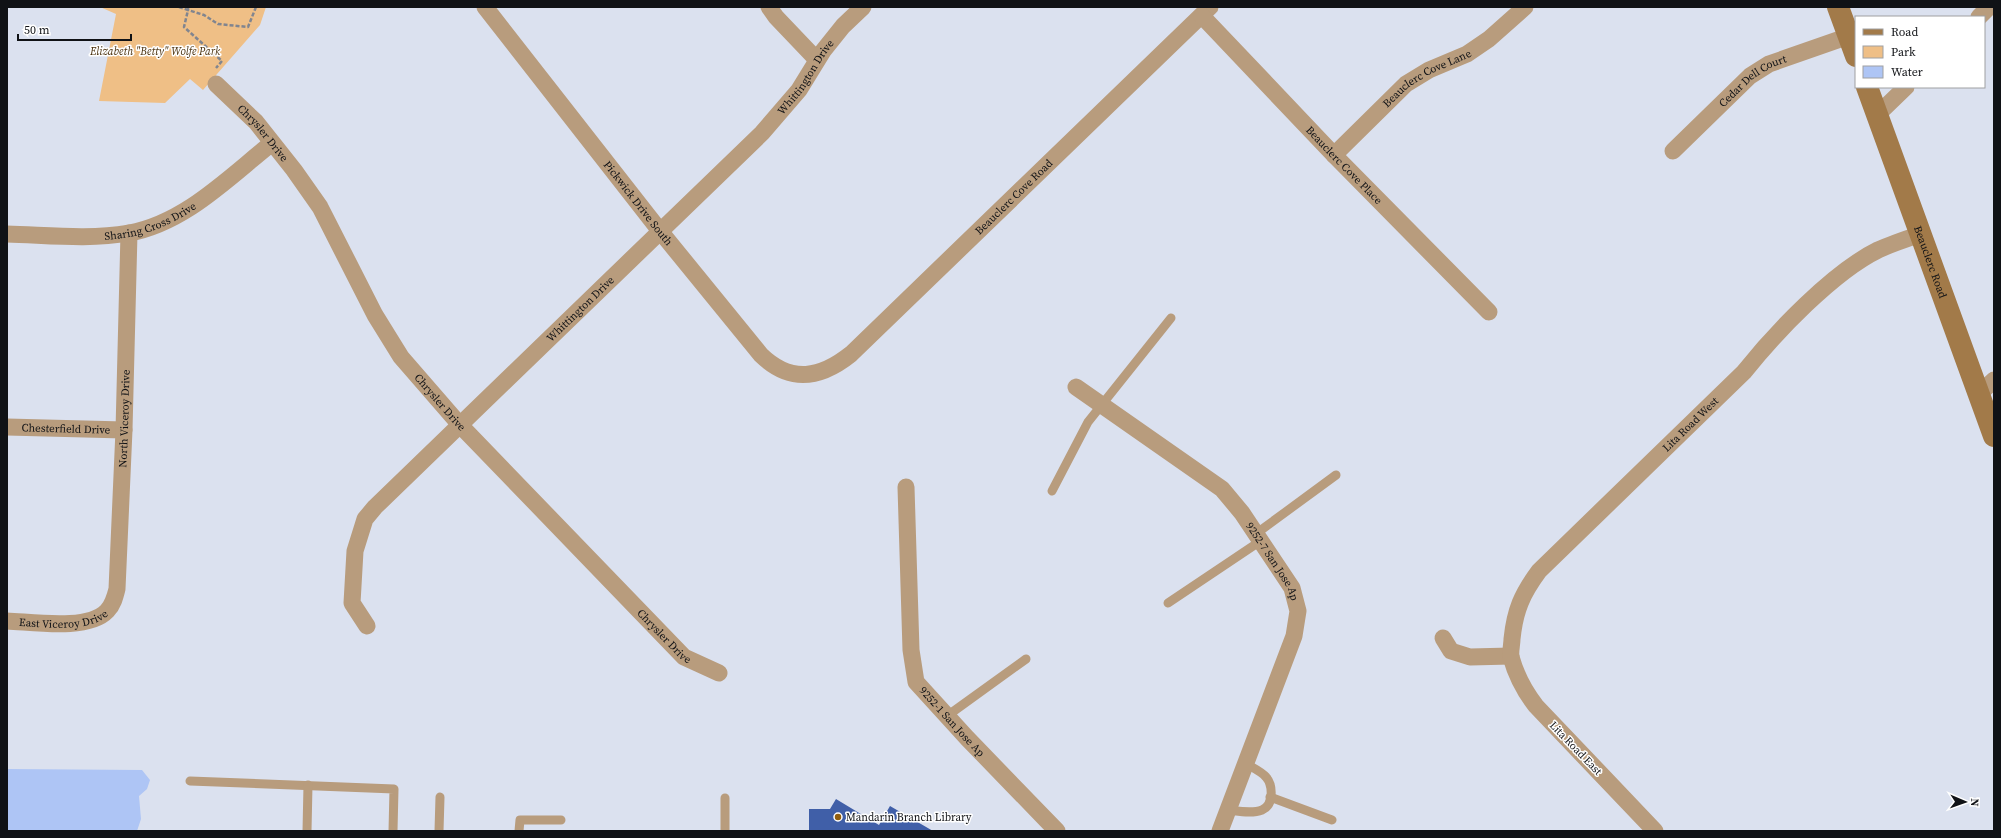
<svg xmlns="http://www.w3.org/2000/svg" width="2001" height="838" font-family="'Source Serif 4',serif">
<rect width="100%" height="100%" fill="#dbe1ef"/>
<polygon fill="#efbf86" points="100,7 266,7 260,25 203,90 190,79 165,103 99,101 116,14"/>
<polygon fill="#aec5f5" points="7,769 142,770 150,780 147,789 139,796 141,819 137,831 7,831"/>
<polygon fill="#405fa8" points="836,799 879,825 890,806 933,831 809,831 809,809 830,809"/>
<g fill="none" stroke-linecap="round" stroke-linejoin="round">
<g stroke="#81858f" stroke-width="2.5" stroke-dasharray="4 2" stroke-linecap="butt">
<polyline points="179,7 188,10 184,27 222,61 216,68"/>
<polyline points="188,7 188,10 204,15 218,24 248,27 256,7"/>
</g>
<g stroke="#b89c7d" stroke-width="9">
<polyline points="1052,491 1088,422 1171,318"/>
<polyline points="1257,533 1336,475"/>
<polyline points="1168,603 1262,540"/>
<polyline points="947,716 1026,659"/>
<polyline points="190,781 394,789 393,831"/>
<polyline points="1270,797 1332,820"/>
<path d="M 1228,810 C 1238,811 1252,814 1262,810 C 1274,805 1273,785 1266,777 C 1261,771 1251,767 1245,763"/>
<polyline points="307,831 308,785"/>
<polyline points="439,831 440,797"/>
<polyline points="519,831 520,820 561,820"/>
<polyline points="725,831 725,798"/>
</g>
<g stroke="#b89c7d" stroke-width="17">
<path id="s1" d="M 485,7 L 660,231 L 761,355 C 791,384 821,378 851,354 L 1210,7"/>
<polyline points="769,7 776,17 817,60"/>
<path id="s2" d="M 1202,16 L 1334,155 L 1489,312"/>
<polyline points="1979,17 1989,7"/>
<path id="s3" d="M 216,84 L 256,122 L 294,170 L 320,207 L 375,315 L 401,357 L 460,425 L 684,657 L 719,673"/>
<polyline points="1877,115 1906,87"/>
<path id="s4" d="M 1673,151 L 1750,76 L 1769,64 L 1849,36"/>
<path id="s5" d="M 1334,155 L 1406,84 L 1429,70 L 1467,54 L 1489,39 L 1525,7"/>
<path id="s6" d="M 7,234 C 47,235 89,240 129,233 C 185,223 229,177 272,143"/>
<path id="s7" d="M 1076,387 L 1222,489 L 1242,513 L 1292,588 L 1298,611 L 1294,636 L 1220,831"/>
<polyline points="1979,394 1994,380"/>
<path id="s8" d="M 7,427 L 124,430"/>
<path id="s9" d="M 906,487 L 911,650 L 916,682 L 967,738 L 1057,831"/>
<path id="s10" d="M 7,621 C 33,622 88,631 107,611 C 113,605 115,597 117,589 L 124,430 L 129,233"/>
<path id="s11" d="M 367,626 L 352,603 L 355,551 L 365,519 L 375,507 L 762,133 L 799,90 L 823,51 L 843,26 L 863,7"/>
<polyline points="1443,638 1451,651 1470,657 1511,656"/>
<path id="s12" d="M 1655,831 L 1536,706 C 1525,692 1516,675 1511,657 C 1510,652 1512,644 1512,639 C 1515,610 1522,594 1539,571 L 1744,372 C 1775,333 1833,272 1878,250 C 1891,244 1906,239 1921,234"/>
</g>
<g stroke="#a27a49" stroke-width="22">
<polyline points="1838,7 1856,56"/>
<path id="s13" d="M 1867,87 L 1994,436"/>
</g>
</g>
<circle fill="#915e0f" stroke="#fff" stroke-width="1.5" cx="838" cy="817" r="4"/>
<g text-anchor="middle" stroke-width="3" stroke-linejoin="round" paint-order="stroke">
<g font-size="11" font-style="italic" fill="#49300d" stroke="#fff">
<text x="155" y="55">Elizabeth "Betty" Wolfe Park</text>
</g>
<g font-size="11" fill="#101216" stroke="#fff">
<text dy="4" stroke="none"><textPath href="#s11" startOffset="738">Whittington Drive</textPath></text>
<text dy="4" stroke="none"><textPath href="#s5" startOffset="122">Beauclerc Cove Lane</textPath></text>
<text dy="4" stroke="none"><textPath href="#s4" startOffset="107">Cedar Dell Court</textPath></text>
<text dy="4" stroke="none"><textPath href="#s3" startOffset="68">Chrysler Drive</textPath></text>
<text dy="4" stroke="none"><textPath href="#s2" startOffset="206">Beauclerc Cove Place</textPath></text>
<text dy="4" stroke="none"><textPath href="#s1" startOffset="771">Beauclerc Cove Road</textPath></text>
<text dy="4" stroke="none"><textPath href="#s1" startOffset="249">Pickwick Drive South</textPath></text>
<text dy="4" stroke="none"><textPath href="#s6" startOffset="146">Sharing Cross Drive</textPath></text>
<text dy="4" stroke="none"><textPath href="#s13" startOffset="186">Beauclerc Road</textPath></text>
<text dy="4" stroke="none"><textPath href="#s11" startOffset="414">Whittington Drive</textPath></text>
<text dy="4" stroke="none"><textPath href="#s3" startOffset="392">Chrysler Drive</textPath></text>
<text dy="4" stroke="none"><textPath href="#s10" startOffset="298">North Viceroy Drive</textPath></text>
<text dy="4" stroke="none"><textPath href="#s12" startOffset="531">Lita Road West</textPath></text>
<text dy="4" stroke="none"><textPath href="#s8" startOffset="59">Chesterfield Drive</textPath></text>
<text dy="4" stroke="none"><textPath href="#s7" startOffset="267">9252-7 San Jose Ap</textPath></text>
<text dy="4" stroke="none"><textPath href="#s10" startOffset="57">East Viceroy Drive</textPath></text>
<text dy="4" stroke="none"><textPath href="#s3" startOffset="716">Chrysler Drive</textPath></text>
<text dy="4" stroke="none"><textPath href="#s9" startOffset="249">9252-1 San Jose Ap</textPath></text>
<text transform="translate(1576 748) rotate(46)" y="4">Lita Road East</text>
</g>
<g font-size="11" fill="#101216" stroke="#fff" text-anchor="start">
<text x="846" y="821">Mandarin Branch Library</text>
</g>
</g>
<rect width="2001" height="838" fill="none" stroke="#101216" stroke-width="16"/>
<rect x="1855" y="16" width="130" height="72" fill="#ffffff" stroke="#9fa0a2"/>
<rect x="1863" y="29" width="20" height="6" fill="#a27a49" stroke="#9fa0a2"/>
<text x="1891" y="36" font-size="12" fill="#101216">Road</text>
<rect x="1863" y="46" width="20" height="12" fill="#efbf86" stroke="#9fa0a2"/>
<text x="1891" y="56" font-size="12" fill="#101216">Park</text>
<rect x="1863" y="66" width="20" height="12" fill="#aec5f5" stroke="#9fa0a2"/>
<text x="1891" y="76" font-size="12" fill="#101216">Water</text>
<g transform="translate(1965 802) rotate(92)" stroke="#ffffff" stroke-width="3" paint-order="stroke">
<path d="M0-3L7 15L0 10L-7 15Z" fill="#101216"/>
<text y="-6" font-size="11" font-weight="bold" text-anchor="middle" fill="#101216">N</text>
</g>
<path d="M18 34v6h113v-6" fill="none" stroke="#101216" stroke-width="2"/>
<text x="24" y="34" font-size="12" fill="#101216" stroke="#ffffff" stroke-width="3" paint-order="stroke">50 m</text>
</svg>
